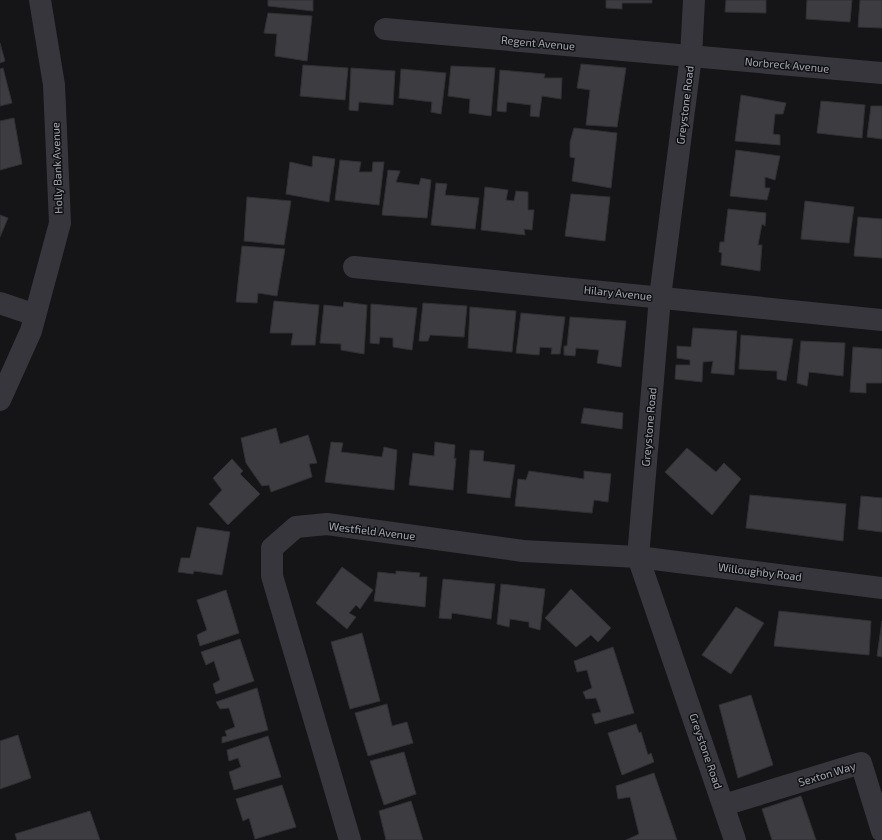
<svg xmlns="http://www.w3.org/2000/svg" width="882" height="840" font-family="'Exo 2',sans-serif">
<rect width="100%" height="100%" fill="#151517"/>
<g fill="#3d3d41" stroke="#302f33">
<polygon points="268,0 313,0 313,11 268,6"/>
<polygon points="606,0 652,0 652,3 622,3 622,9 606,8"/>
<polygon points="726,0 766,0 766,13 725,12"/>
<polygon points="807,0 852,0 850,22 806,19"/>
<polygon points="860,0 882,0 882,28 858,27"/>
<polygon points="268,13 312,16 307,61 275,56 277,34 264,33"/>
<polygon points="0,43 5,61 0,63"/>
<polygon points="581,64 626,68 617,127 586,125 590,90 577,88"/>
<polygon points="303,65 348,68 345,100 300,96"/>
<polygon points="451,66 495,68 491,116 469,113 470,99 448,96"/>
<polygon points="3,68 12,103 0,106 0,69"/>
<polygon points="351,68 395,71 393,105 359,102 358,111 349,110"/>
<polygon points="401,69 446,73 441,114 431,112 432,102 399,98"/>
<polygon points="500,70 545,74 544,78 562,78 561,99 542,96 539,117 530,116 531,105 507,102 506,112 497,111"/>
<polygon points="741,95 786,103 783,114 775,114 773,134 780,135 780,145 735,141"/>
<polygon points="821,101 865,105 862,138 817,133"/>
<polygon points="871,106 882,106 882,139 867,137"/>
<polygon points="14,118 22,164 0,170 0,121"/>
<polygon points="574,128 617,133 611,188 572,181 575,158 570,157 570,142"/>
<polygon points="736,150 780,156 775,180 765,177 765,188 770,188 767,200 730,196"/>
<polygon points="313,156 335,159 329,202 286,194 290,162 312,167"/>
<polygon points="340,160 361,162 359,172 372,172 373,162 384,162 379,205 335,200"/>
<polygon points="388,170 400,171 396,182 419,185 421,178 431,180 427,218 382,215"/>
<polygon points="436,183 447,184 445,195 479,198 475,229 431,225"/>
<polygon points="485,187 508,190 506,200 514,201 516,191 528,192 528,210 534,210 532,230 524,229 525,235 481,230"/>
<polygon points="571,194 610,197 605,241 565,236"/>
<polygon points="247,197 291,201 284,245 244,241"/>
<polygon points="805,201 854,207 849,243 801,239"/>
<polygon points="728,209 766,213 765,226 762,224 758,245 762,245 760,271 721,265 722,253 719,252 720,242 724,242"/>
<polygon points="0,215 8,218 0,237"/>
<polygon points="858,217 882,219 882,258 854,256"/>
<polygon points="242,246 285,249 277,296 258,293 257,303 236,302"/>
<polygon points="274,301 319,305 315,345 291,345 293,333 270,333"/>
<polygon points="344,302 367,305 364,354 341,350 341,344 320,343 324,305 343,307"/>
<polygon points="423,303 467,306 464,337 430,335 428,341 419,341"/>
<polygon points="371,304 417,308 412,350 393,347 393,338 380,337 379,344 370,343"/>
<polygon points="470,307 516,311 512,352 468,348"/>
<polygon points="521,313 565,317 560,354 551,354 552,348 540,347 539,355 516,353"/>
<polygon points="570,317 626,321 621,367 597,363 599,350 576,348 575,356 564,355 564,346 567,346"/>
<polygon points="693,328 737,331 734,375 711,373 713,361 703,362 702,382 675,379 676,365 690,365 690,360 677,358 677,346 691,347"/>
<polygon points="741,335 793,339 786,381 777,379 777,371 739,369"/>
<polygon points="801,341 845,343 843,376 809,372 807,386 797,383"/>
<polygon points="853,347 882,349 882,383 866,383 866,393 850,392"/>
<polygon points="584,408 623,413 622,429 581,423"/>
<polygon points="276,428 280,444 308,435 317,463 309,464 312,477 271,492 269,485 262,486 246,463 241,438"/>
<polygon points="331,442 343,443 341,452 382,457 384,447 397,450 394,490 325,482"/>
<polygon points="435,442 455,445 454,459 456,458 453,490 409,485 413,453 434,456"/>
<polygon points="687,448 716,472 724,463 741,479 712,515 665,472"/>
<polygon points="470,450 484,451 483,461 515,465 510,498 467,493"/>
<polygon points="232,459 243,471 240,474 260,494 228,525 209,504 222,490 213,478"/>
<polygon points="529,471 584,479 584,471 611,474 608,502 594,500 592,513 515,506 518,479 526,480"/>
<polygon points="750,495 846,504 843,541 746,528"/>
<polygon points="861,496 882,498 882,532 858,529"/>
<polygon points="197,527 230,532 222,575 194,571 193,574 178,572 181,558 190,558"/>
<polygon points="342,567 373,590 360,609 356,605 349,613 356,617 347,629 316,603"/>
<polygon points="396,571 420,573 419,577 427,577 425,607 374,601 378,572 396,574"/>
<polygon points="443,579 495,584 491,619 452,613 451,619 439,618"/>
<polygon points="501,584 545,589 540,630 529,627 529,622 510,619 509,627 497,624"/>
<polygon points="571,589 611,628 598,642 591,635 576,647 545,618"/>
<polygon points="226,590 239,633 200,646 197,635 207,630 197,600"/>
<polygon points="736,607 764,623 731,674 702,655"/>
<polygon points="779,611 871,621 869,655 774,646"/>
<polygon points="882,621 882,657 877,656"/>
<polygon points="362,633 380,701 350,709 331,642"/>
<polygon points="240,639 254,681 216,694 213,684 220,680 214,661 206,665 201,652"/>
<polygon points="613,647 634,713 595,724 592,714 601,712 596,698 586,699 583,692 592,688 587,670 577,672 574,661"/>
<polygon points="257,688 268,730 222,743 222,737 227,736 225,731 235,727 229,708 220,709 216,702"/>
<polygon points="751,695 773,765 738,778 719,705"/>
<polygon points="387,704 392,726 407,722 413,743 368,756 355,713"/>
<polygon points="636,724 639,733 641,732 648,755 651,753 654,762 622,775 608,733"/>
<polygon points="18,735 31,778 0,789 0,741"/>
<polygon points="268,736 281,777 234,790 229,772 241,767 238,758 229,761 227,750"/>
<polygon points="404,752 416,794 384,805 370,761"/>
<polygon points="654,773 677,840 626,840 639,834 630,797 618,799 616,786"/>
<polygon points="282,785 296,827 255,839 249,818 243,821 236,799"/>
<polygon points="801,796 816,840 772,840 762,809"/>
<polygon points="411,801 423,840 386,840 379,811"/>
<polygon points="90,811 100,840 17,840 15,834"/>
</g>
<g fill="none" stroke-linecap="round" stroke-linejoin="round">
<g stroke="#36363c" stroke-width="22">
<polyline points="694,0 691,56 660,297 638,557 735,840"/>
<polyline points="385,29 882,73"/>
<polyline points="354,267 882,320"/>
<polyline points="0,303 35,315"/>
<polyline points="0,400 31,331 60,223 54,85 40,0"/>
<polyline points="724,805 861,763 882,831"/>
<polyline points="350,840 272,576 272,548 296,527 327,524 523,551 638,557 882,588"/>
</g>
</g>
<g text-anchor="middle" stroke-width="3" stroke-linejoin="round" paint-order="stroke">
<g font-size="11" fill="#a7aab7" stroke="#101012">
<text transform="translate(538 43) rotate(5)" y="4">Regent Avenue</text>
<text transform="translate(787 65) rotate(5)" y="4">Norbreck Avenue</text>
<text transform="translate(685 105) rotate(-83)" y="4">Greystone Road</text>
<text transform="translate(57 168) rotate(-92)" y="4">Holly Bank Avenue</text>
<text transform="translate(618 293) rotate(6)" y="4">Hilary Avenue</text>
<text transform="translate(649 427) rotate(-85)" y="4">Greystone Road</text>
<text transform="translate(372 531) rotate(7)" y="4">Westfield Avenue</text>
<text transform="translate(760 572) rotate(7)" y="4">Willoughby Road</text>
<text transform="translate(706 751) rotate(71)" y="4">Greystone Road</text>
<text transform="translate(827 774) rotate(-17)" y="4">Sexton Way</text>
</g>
</g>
</svg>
